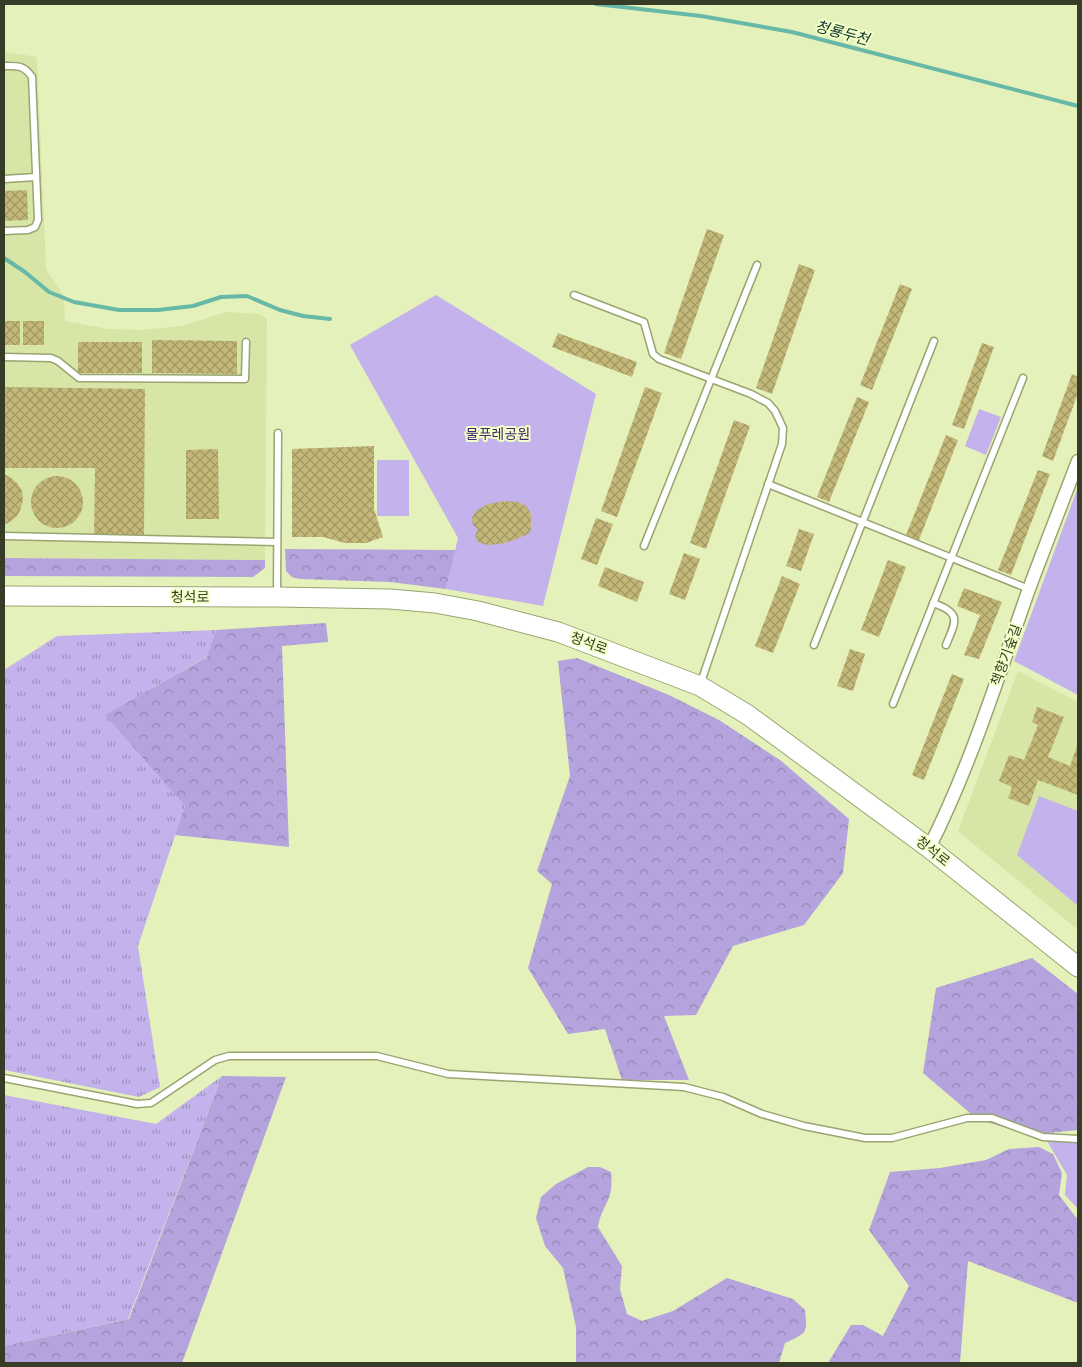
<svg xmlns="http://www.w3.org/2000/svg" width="1082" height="1367" font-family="'Titillium Web','Noto Sans KR',sans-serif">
<defs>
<pattern id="grass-tufts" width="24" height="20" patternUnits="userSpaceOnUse" patternTransform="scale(1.25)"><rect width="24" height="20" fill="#c3b2eb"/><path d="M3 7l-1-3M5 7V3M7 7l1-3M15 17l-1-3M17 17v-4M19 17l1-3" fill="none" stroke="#9f92be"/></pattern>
<pattern id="forest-crowns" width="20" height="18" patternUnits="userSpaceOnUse" patternTransform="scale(1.25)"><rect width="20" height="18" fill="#b5a3dd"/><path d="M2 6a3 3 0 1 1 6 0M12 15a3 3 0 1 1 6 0" fill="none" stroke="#9486b3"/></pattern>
<pattern id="building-cross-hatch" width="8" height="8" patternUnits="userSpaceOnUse" patternTransform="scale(1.25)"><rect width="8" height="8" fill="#c4b878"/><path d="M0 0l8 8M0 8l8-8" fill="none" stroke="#a09762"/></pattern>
</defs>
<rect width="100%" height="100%" fill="#e5f1ba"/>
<g fill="#d7e5a6">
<polygon points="4,52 37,57 46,269 64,297 65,321 109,329 141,330 182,326 226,312 259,314 267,319 265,560 4,558"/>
<polygon points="1018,671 1078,702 1078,930 958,831"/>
</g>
<g fill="url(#grass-tufts)">
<polygon points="216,630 208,656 106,715 185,806 138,946 160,1087 139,1097 4,1070 4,670 57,636"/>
<polygon points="222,1076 128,1319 4,1346 4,1095 156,1124"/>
</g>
<g fill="url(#forest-crowns)">
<polygon points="285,549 456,550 446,589 390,582 300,579 292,577 286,571"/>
<polygon points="4,558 265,560 265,568 253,577 4,576"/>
<polygon points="326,623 328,642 282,646 289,847 175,835 185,806 105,715 207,657 216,630"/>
<polygon points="577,658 669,695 719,720 780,760 849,819 843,873 804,925 733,946 696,1015 664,1016 689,1080 622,1080 605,1029 568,1034 528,968 552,884 537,871 570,776 558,661"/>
<polygon points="1032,958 1078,994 1078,1130 1029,1135 977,1119 923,1073 936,988"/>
<polygon points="222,1076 286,1077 182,1363 4,1363 4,1346 129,1319"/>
<polygon points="1039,1147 1053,1154 1062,1173 1059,1195 1078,1220 1078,1303 968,1261 960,1363 828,1363 851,1325 863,1325 883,1336 909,1286 869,1230 890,1172 940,1168 986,1160 1009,1149"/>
<path d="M 588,1167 L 600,1167 L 611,1172 C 612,1181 612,1192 608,1200 C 603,1211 600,1215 598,1227 L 622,1266 L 620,1289 L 627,1314 L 642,1321 L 673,1311 L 727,1278 L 793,1299 L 805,1310 C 808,1334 806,1333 785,1343 L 779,1363 L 576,1363 L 576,1327 L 563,1268 L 545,1246 L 536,1218 L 541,1197 L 556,1184 Z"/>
</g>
<g fill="#c3b2eb">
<polygon points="436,295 596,394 543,606 446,589 458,538 350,345"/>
<polygon points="979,409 1001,417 986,455 965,446"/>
<rect x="377" y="460" width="32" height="56"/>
<polygon points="1078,487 1078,695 1014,661"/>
<polygon points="1039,796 1078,811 1078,906 1017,855"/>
<polygon points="1047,1141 1078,1143 1078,1209 1065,1195 1067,1175"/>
</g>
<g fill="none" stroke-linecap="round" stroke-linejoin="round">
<g stroke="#68b8a7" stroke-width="4">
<polyline points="596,4 701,16 792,32 1078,106"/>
<polyline points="4,258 25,272 49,292 74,302 119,310 158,310 193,306 221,297 247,296 280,310 303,316 330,319"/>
</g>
</g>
<g fill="url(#building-cross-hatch)">
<polygon points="27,190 28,220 4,221 4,191"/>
<polygon points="707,229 724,235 681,359 664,353"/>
<polygon points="799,264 815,270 772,394 756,388"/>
<polygon points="900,284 912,289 872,390 860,385"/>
<rect x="4" y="321" width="16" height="24"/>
<rect x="23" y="321" width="21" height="24"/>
<polygon points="558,333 637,362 632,377 552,347"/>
<polygon points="152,340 237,341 237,374 152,373"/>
<rect x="78" y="342" width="64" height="31"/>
<polygon points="982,343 994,347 964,429 952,425"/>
<polygon points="1072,374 1078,377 1078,393 1053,461 1042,456"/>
<polygon points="4,387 145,389 144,535 94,535 95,468 4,468"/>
<polygon points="645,387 662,393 617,517 601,511"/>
<polygon points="857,397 869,402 829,502 817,497"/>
<polygon points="734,420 750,426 706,549 690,543"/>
<polygon points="946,435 958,440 919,540 906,535"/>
<polygon points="374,446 374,509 383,537 366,543 345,543 323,537 292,537 292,449"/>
<polygon points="218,449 219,519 186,519 186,450"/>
<polygon points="1038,470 1050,474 1011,575 998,570"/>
<polygon points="4,474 10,477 17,483 22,491 23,500 21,508 18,515 11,521 4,525"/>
<circle cx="57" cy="502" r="26"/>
<polygon points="505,501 519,502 527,507 531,514 531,529 528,534 514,540 501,544 487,545 478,542 475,536 478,529 473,525 472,518 476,511 488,504"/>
<polygon points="596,518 613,524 597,565 581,559"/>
<polygon points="799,529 814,534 801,571 786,566"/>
<polygon points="684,553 700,559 685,600 669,594"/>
<polygon points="888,560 906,567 879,637 861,630"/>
<polygon points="605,567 644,582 637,602 598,586"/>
<polygon points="782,576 800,584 773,653 755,646"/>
<polygon points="964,588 1002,602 979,659 964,655 980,615 957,606"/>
<polygon points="850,649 865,654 853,691 837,686"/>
<polygon points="952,674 964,679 924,780 912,775"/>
<polygon points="1037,707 1064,717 1048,757 1070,766 1078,743 1078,795 1038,780 1029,806 1008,798 1012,787 999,781 1009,755 1024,760 1038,725 1032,722"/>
</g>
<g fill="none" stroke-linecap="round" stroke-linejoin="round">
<g stroke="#99a470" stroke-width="9">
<g id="service">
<path d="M 4,66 C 18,66 24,65 32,77 L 38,220 L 35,227 L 28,230 L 4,231"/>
<polyline points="4,179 36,177"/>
<polyline points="574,295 644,322 653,354 659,359 751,394 768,403 775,411 783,428 782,444 700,685"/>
<polyline points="4,357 51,358 58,361 79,378 245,379 246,342"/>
<polyline points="768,484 1029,589"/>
<polyline points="4,536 277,542"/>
<polyline points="644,546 757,265"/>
<polyline points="277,595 278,433"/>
<path d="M 933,603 C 962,613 956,621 946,645"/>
<polyline points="814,645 934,341"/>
<polyline points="893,704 1023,378"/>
<polyline points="4,1078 137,1104 151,1103 215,1060 229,1056 377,1056 448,1074 684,1087 723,1097 762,1114 804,1126 865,1138 892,1138 967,1118 992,1118 1043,1137 1078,1139"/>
</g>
</g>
<g stroke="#99a470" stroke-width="15">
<path id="minor" d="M 929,848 C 971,765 998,676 1029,589 C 1045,546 1062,503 1078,461"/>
</g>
<g stroke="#99a470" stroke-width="21">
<polyline id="secondary" points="4,596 277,597 390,599 435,603 478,611 558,632 700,686 748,715 929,848 1078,967"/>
</g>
<use href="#service" stroke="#fff" stroke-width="6"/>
<use href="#minor" stroke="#fff" stroke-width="12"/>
<use href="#secondary" stroke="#fff" stroke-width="19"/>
</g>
<g text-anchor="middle" stroke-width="4" stroke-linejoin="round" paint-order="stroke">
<g font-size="14" fill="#43286d" stroke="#f2ffc7">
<text x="498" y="439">물푸레공원</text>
</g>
<g font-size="14" fill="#373c26" stroke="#f2ffc7">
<text x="190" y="602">청석로</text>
<text transform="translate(589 643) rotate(20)" y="5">청석로</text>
<text transform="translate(1006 655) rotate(-70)" y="5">책향기숲길</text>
<text transform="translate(933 851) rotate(38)" y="5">청석로</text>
</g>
<g font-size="15" font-style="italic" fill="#0e352e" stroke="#f2ffc7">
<text transform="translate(842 33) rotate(15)" y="5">청룡두천</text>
</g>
</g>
<rect width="1082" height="1367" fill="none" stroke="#373c26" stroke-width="10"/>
</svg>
